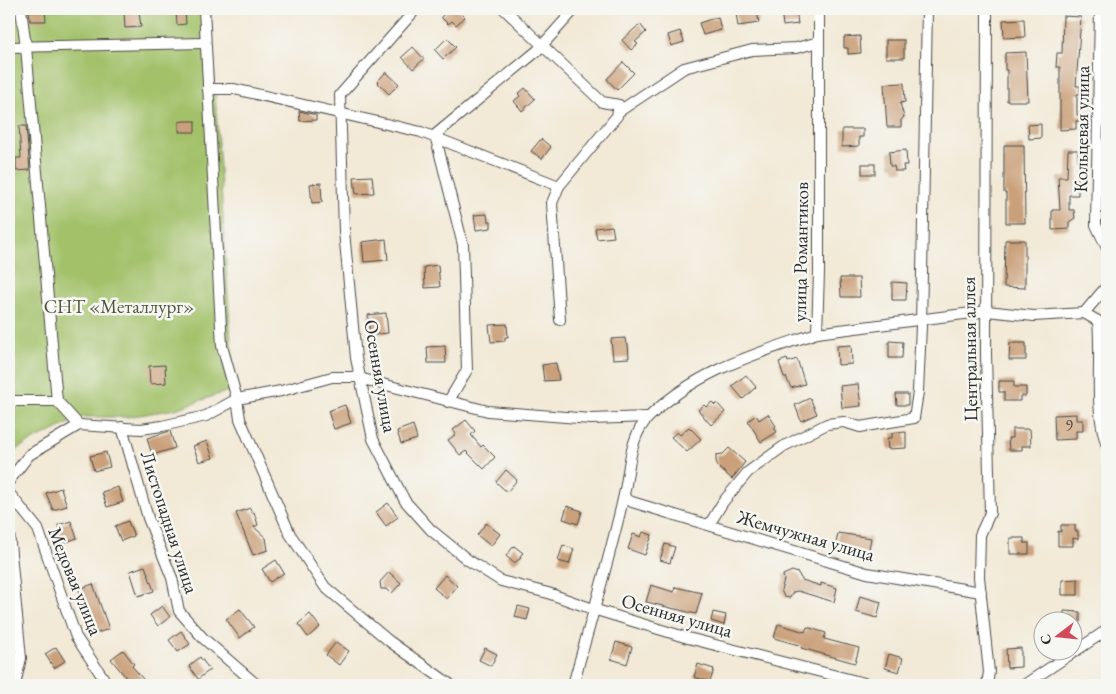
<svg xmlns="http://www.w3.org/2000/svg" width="1116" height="694" font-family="'EB Garamond',serif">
<rect width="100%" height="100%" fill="#f6f6f2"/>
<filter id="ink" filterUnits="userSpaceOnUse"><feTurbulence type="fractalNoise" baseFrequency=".02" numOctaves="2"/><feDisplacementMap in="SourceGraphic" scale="10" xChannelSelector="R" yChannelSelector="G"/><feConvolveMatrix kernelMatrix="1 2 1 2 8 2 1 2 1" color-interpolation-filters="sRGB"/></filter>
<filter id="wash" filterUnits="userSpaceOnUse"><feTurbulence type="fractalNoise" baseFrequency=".0096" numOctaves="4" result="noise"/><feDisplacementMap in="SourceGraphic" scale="20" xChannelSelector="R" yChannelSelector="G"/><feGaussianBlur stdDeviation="1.12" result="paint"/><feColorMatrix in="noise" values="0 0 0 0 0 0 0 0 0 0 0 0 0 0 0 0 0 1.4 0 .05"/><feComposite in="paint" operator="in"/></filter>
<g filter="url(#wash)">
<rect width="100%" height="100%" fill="#f2e9d6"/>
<polygon fill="#a2c169" stroke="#66764a" points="9,9 211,9 211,30 234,389 176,409 127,417 82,417 20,447 9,460"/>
<g id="blocks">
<g fill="#caa07a">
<polygon points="176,9 185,9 186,24 177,25"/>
<polygon points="449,9 457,9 465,17 456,25 452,21 448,24 441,17"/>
<polygon points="781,9 796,9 798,24 783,26"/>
<polygon points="29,10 45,10 46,21 30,21"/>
<polygon points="757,10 759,23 738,26 736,13"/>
<polygon points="139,12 141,27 125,28 124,13"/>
<polygon points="1063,16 1081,17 1076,86 1080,86 1080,94 1077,94 1077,115 1091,117 1091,120 1076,121 1076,129 1060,130 1060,67 1056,67 1057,53 1062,53"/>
<polygon points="718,17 721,30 703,35 699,23"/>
<polygon points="1024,19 1025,37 1004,38 1003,20"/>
<polygon points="640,24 646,32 635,42 638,44 631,50 622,40"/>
<polygon points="680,31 684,42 671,46 668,35"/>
<polygon points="860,36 861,53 848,54 848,48 844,48 844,37"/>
<polygon points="447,38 456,47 443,59 435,50"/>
<rect x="886" y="40" width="18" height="18"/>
<polygon points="413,47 424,59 413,69 402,57"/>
<polygon points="1026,52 1028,101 1007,101 1007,70 1005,70 1005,53"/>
<polygon points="623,62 634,73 617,90 607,79"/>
<polygon points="386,72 399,84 389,94 377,82"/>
<polygon points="904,83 905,102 900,103 904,117 901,120 901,127 887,127 884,84"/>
<polygon points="525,88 535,99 522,111 514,101 520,96 518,94"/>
<polygon points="299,111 316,115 316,120 300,121"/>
<polygon points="183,121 195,121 195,132 179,132 179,122"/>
<polygon points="1041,124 1041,138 1029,139 1028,125"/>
<polygon points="19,126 26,126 30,170 16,171 16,158 21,158"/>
<polygon points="842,129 863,129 863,137 859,137 859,146 842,147"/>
<polygon points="541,139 551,147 542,159 531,151"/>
<polygon points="1004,145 1024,145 1025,223 1006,223 1006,193 1004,193"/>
<polygon points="906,150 907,165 903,165 904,171 895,171 894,166 890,166 889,152"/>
<polygon points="1068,150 1078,150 1078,195 1069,195 1069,210 1074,210 1075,218 1069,222 1069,229 1052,230 1052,210 1060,210 1058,177 1067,177"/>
<rect x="862" y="164" width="13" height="10"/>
<polygon points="372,176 374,193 356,194 354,177"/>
<polygon points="321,183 322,202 312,203 310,184"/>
<polygon points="487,214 488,221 491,221 491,228 476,230 474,215"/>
<polygon points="612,226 614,237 597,239 595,228"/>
<polygon points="386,239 388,260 364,262 362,242"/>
<polygon points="1005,240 1025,240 1025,288 1004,287"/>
<polygon points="438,265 440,287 425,288 424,267"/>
<polygon points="840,278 859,278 860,297 841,297"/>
<polygon points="892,282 907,283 906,300 892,300"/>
<polygon points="386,313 388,333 370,335 368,315"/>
<polygon points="507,324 508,337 505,337 505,341 491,342 489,325"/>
<polygon points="625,338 626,344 628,344 629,358 613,359 611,339"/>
<polygon points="889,341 903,342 902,358 889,358"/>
<polygon points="1010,343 1026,343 1026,360 1009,360"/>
<polygon points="851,345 852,364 838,365 837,346"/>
<polygon points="445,346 446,363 428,363 427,347"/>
<polygon points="787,359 788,362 797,359 805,384 791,388 786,377 784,377 779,362"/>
<polygon points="556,363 559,380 544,381 542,365"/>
<polygon points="165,365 166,383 150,384 149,366"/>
<polygon points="746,375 756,387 743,399 732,386"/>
<polygon points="999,381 1014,381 1014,387 1026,387 1026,396 1020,396 1020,401 1004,401 1004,392 999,392"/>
<polygon points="858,384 861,406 842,408 840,386"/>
<polygon points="896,394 908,394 908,405 897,405"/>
<polygon points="810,398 817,414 801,421 795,405"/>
<polygon points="712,402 715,405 717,403 725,412 711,425 698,410 704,405 706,407"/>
<polygon points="345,405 351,423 334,429 328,411"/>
<polygon points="768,414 776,426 774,428 777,432 761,442 748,421 756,415 759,420"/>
<polygon points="1076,414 1076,420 1083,420 1083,431 1076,431 1076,439 1055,440 1054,415"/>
<polygon points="466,420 475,431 471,435 481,447 483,445 495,457 484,469 466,451 460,455 448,440 456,434 453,430"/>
<polygon points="413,425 417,439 401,444 397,431"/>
<polygon points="689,427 701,439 687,452 671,437 677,432 680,435"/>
<polygon points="1012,429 1030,429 1031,446 1022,446 1022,450 1009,450 1008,438 1012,438"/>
<polygon points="170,431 175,448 152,455 147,438"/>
<polygon points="906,432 906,448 888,449 887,438 892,438 892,433"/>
<polygon points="207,441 213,458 199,462 193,446"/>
<polygon points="729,448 745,462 732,479 718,467 716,461 716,455 723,454"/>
<polygon points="106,452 110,467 94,471 90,456"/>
<polygon points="506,470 517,480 507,492 496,482"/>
<polygon points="118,487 123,502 107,507 102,492"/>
<polygon points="61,488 67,506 53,510 46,493"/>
<polygon points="388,503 398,517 386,526 376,512"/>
<polygon points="567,506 582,511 578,524 563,519"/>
<polygon points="250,508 252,513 254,512 258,525 254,527 266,538 268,550 253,555 236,513"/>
<polygon points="71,521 77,538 63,543 58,525"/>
<polygon points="128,521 134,536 121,541 115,526"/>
<polygon points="486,523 500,534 491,546 477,535"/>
<polygon points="1061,525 1075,525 1075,531 1078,531 1078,539 1073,538 1073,546 1058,546 1058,531 1061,532"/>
<polygon points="643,532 652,535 645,555 628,549 633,534 641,537"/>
<polygon points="838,533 871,538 868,554 835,549"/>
<polygon points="1010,538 1024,538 1024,543 1029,543 1029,554 1010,554"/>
<polygon points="665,544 675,547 670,563 660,560"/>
<polygon points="563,545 574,549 569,564 558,561"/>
<polygon points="514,546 523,553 520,556 521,558 514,563 506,556"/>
<polygon points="276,560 284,573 270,582 262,569"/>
<polygon points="145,566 154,591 138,596 130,571"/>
<polygon points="792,571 798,573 802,580 821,586 821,583 837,588 834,602 798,591 793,592 790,598 784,597 781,590 784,580 783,575"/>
<polygon points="389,572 401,583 391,594 386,589 381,589 380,582"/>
<polygon points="445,575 457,586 447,599 434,588"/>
<polygon points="1078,579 1078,595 1062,595 1062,580"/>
<polygon points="93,584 109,629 94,634 79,589"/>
<polygon points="651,585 674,592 675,587 702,593 696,614 646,602"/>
<polygon points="860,596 881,602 877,618 856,612"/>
<polygon points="162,606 170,617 158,626 150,615"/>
<polygon points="518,606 530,609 527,620 515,617"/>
<polygon points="240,609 254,627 240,638 226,619"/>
<polygon points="1064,611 1080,612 1080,622 1064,622"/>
<polygon points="713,612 726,615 724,625 711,621"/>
<polygon points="310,614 320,627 308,637 298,624"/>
<polygon points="778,624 805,632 807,627 826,633 824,639 859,648 855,663 801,648 802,646 774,638"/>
<polygon points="181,631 190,644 178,652 169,640"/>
<polygon points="336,642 349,651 339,665 326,655"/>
<polygon points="616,642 632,647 627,664 611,659"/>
<polygon points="56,647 65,661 54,668 45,654"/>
<polygon points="485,648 497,654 491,666 479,660"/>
<polygon points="1021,648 1021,667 1007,668 1006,649"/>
<polygon points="123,650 134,664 132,666 148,685 132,685 111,659"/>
<polygon points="889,654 903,658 899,672 885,668"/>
<polygon points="200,657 210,670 198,679 189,666"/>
<polygon points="698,664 714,669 710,682 694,677"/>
</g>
</g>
</g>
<g filter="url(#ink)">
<use href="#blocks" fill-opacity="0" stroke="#494845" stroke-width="1"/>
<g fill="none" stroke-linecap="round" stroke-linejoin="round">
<g stroke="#494845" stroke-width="12">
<g id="minor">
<polyline points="21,9 26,47 57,401"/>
<polyline points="204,9 222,346 237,399 240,419 290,534 325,587 389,641 451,685"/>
<polyline points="416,9 340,95 344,231 356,358 373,439 405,501 431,530 468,560 501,581 548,593 593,609 688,638 872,685"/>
<polyline points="504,9 602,102 619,105 617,116 559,186 552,203 560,320"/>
<polyline points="1100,9 1096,225 1107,248"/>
<polyline points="9,47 205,43"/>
<polyline points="208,89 234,89 421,132 559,186"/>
<polyline points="618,112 684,68 752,50 796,48 819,42"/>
<path d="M 1107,286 L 1084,313 L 1098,321 C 1102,363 1093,406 1107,446"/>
<polyline points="817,333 987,311 1034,316 1084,313"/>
<polyline points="9,401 57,401 79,425"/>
<polyline points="448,402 467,370 463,245 435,135 537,51 575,9"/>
<polyline points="122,427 148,518 172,578 179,611 203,638 257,685"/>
<polyline points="9,481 29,455 79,425 141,429 162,426 206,416 237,399 281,391 332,377 355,377 488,411 591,419 648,417"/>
<polyline points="9,493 38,529 76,637 108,685"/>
<polyline points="624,498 632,502 867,573 981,592"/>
<polyline points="709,525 723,502 748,472 784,446 827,424 844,422 860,427 914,418 918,392 921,326 927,9"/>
<polyline points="9,533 21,658 15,685"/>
<path d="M 573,685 C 590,623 609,561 623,499 C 630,472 628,437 649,417 C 697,370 756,354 817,333 L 819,272 L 819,9"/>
<polyline points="987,685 989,672 979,577 980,535 990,513 986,354 987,9"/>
<polyline points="1024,685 1107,630"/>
</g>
</g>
<use href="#minor" stroke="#fff" stroke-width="10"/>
</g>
</g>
<g text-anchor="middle" stroke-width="5" stroke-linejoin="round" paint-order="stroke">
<g font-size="16" fill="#53483f">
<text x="1069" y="431">9</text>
</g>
<g font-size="19" fill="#2b2b2b" stroke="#f6f6f2">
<text transform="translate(1081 129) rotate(-89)" y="7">Кольцевая улица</text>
<text transform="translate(800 252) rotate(-89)" y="7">улица Романтиков</text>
<text transform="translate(969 349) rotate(-91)" y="7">Центральная аллея</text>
<text transform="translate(381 376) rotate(80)" y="7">Осенняя улица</text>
<text transform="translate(170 522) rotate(72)" y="7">Листопадная улица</text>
<text transform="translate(806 535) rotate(16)" y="7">Жемчужная улица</text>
<text transform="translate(76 581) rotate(68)" y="7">Медовая улица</text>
<text transform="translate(677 615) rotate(16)" y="7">Осенняя улица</text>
</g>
<g font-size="19" fill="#4f583e" stroke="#f6f6f2">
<text x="119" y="313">СНТ «Металлург»</text>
</g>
</g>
<rect width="1116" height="694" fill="none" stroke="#f6f6f2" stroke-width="30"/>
<g transform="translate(1058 636) rotate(254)"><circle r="24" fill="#f6f6f2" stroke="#a5a5a2"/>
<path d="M0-4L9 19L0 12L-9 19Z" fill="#d1495b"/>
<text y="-8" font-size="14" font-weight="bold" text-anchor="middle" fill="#2b2b2b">С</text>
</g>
</svg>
